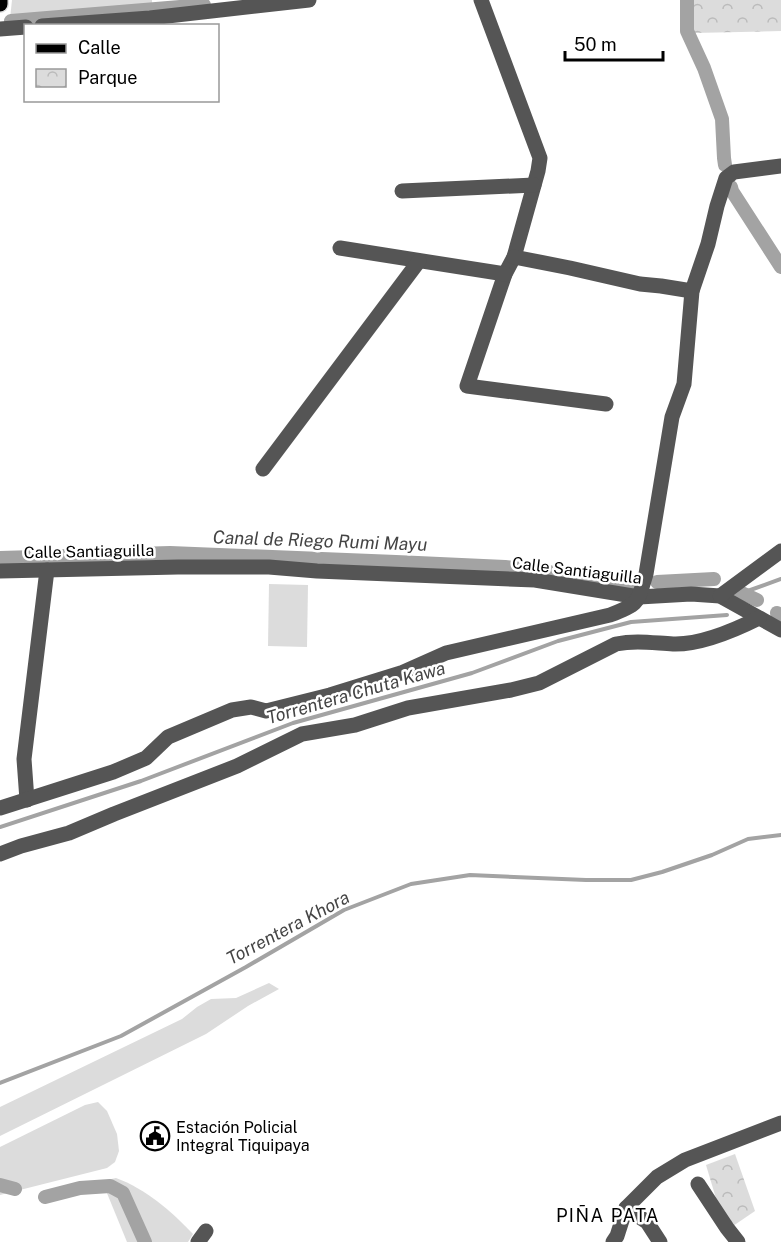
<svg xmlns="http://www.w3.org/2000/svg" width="781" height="1242" font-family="'Public Sans',sans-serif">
<defs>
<pattern id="park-crowns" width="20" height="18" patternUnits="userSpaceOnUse" patternTransform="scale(1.5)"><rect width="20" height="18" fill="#dcdcdc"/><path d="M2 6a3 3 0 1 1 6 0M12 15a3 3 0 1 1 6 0" fill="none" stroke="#bbb"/></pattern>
</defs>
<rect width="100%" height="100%" fill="#fff"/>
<g fill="#dcdcdc">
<polygon points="12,0 152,0 152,6 10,19"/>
<polygon points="269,584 308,585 307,647 268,646"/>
<polygon points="269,983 279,989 248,1006 206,1034 0,1136 0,1107 182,1019 197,1007 211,999 236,998"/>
<polygon points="98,1102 107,1111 117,1134 119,1151 115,1162 107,1168 0,1195 0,1147 85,1105"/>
<path d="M 116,1178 C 146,1189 171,1211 193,1234 L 188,1242 L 127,1242 L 102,1181 Z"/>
</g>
<g fill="url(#park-crowns)">
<polygon points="691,0 781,0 781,31 693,33"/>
<polygon points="735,1154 755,1211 733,1226 718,1205 706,1165"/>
</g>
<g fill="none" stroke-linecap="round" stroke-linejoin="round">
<g stroke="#a3a3a3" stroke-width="4">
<polyline points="742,593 781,579"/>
<polyline points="0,827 141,781 293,723 472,673 558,641 631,622 727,615"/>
<polyline points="0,1083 121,1036 246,967 344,910 411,884 470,875 586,880 631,880 662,872 712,855 748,839 781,835"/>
</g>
<g stroke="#a3a3a3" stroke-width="14">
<polyline points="687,0 687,31 704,68 722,119 724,158 725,165"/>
<polyline points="11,21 204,5"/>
<polyline points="731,187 732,191 781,267"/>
<polyline points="0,558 170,553 396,562 505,567 638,583"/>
<polyline points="657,582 714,579"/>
<polyline points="731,588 757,600"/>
<polyline points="777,613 781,615"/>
<polyline points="0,1185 15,1189"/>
<polyline points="45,1197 80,1188 110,1186 123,1193 145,1242"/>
</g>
<g stroke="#dbdbdb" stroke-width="18">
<polyline id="major" points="0,4 0,0"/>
</g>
<g stroke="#555" stroke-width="15">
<polyline points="481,0 540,158 538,171 514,257 505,274 467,386 606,404"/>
<polyline points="42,26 150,18 309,0"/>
<polyline points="0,29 26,27"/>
<polyline points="402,191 534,185"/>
<polyline points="340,248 505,274"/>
<polyline points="514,257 570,268 640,284 661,286 692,291"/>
<polyline points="263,469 419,261"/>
<polyline points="0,571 178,567 269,567 317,571 535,580 639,597 691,594 720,596 781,630"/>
<polyline points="720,596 781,551"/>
<polyline points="27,800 24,759 47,570"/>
<path d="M 0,808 L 113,772 L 146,758 L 168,737 L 232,710 L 251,707 L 266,711 L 330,695 L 401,673 L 446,653 L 610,615 C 640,604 637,603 646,574 L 672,417 L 684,384 L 692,291 L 708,244 L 717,206 L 726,178 L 734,172 L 781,166"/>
<path d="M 0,854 L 21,846 L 69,833 L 114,814 L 237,766 L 302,734 L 355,725 L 408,708 L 511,690 L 539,683 L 616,644 C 636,640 653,643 673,644 C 701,645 735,630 759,618"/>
<polyline points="698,1184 727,1228 738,1242"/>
<polyline points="626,1208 647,1222 660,1242"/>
<polyline points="198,1242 206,1231"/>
<polyline points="613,1242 617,1236 626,1208 657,1177 685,1160 781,1123"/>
</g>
<use href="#major" stroke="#000" stroke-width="15"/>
</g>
<defs>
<g id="civic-ring" transform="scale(1.5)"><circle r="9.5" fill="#fff" stroke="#000" stroke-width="1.5"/><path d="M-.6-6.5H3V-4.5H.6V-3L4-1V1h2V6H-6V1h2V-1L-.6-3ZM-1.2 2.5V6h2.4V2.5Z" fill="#000"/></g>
</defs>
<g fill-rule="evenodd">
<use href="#civic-ring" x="155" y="1136"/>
</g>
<g text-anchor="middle" stroke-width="5" stroke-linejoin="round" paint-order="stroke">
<g font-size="16" fill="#000" stroke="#fff">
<text transform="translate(89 551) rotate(-1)" y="6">Calle Santiaguilla</text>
<text transform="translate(577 570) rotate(7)" y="6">Calle Santiaguilla</text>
</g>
<g font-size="16" fill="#000" stroke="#fff" text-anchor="start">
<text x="176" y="1133">Estación Policial<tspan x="176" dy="18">Integral Tiquipaya</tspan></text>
</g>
<g font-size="18" font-style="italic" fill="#444" stroke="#fff">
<text transform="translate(320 541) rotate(2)" y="6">Canal de Riego Rumi Mayu</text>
<text transform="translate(356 693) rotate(-16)" y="6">Torrentera Chuta Kawa</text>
<text transform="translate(288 928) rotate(-28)" y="6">Torrentera Khora</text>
</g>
<g font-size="18" letter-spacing="1.5" fill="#000" stroke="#fff">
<text x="608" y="1222">PIÑA PATA</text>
</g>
</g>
<rect x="24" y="24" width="195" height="78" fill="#ffffff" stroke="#999999" stroke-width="1.5"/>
<rect x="36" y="44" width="30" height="9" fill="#000000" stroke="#999999" stroke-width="1.5"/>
<text x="78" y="54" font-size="18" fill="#000000">Calle</text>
<rect x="36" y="69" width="30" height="18" fill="url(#park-crowns)" stroke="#999999" stroke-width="1.5"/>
<text x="78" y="84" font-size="18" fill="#000000">Parque</text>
<path d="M565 51v9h98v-9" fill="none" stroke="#000000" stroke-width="3"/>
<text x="574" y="51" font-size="18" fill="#000000" stroke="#ffffff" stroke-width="4.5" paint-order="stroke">50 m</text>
</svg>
